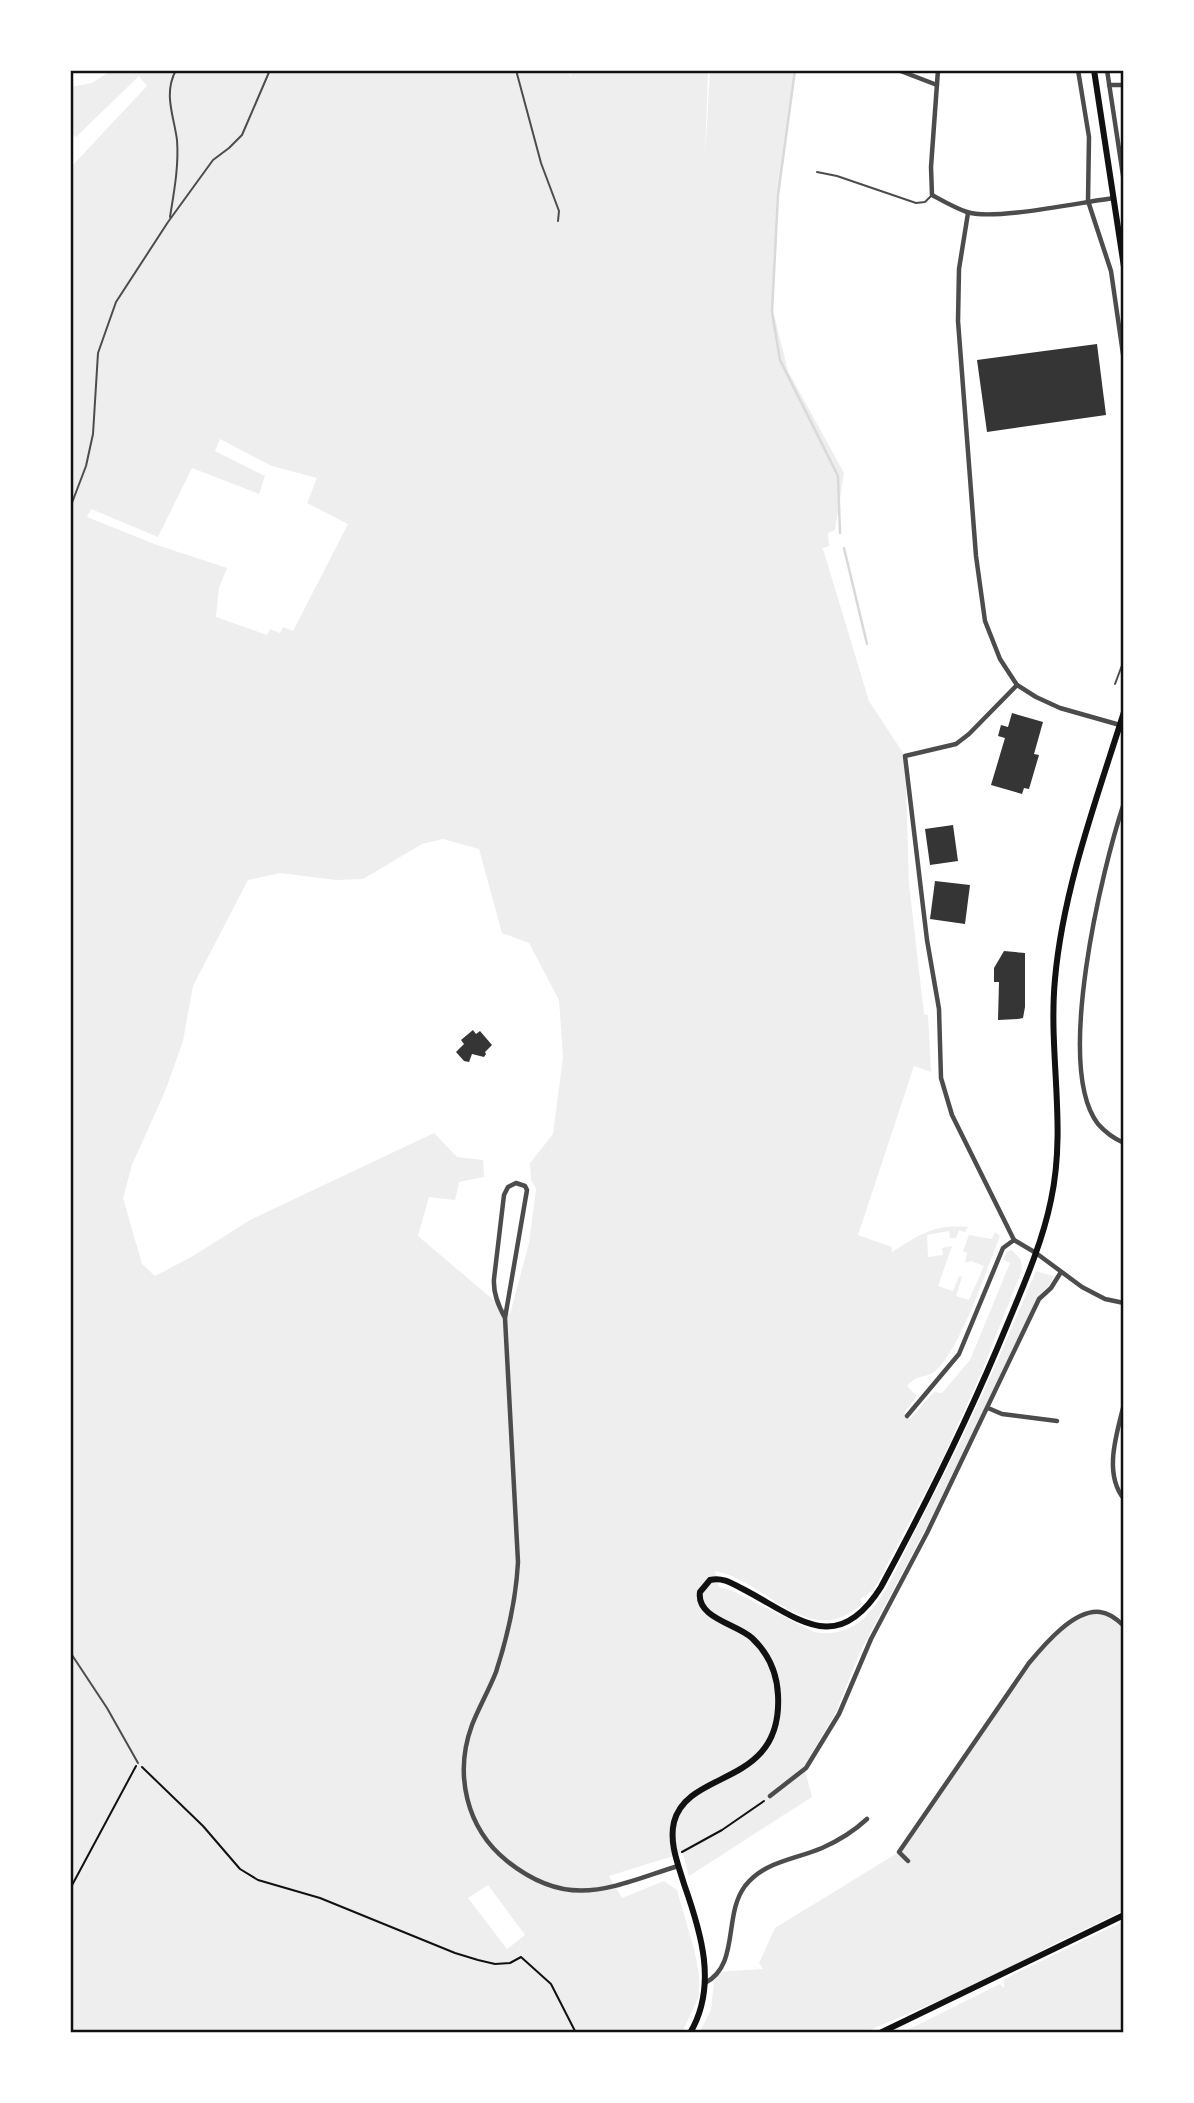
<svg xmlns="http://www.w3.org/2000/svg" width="1194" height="2103" font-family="'Nunito Sans',sans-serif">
<rect width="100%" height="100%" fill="#fff"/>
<g fill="#eee" fill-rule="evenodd">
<path d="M 112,70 L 269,70 L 241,135 L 272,70 L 567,70 L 572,79 L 569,70 L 708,70 L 705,158 L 710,70 L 795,70 L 778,195 L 772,306 L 788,371 L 844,473 L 835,530 L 828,533 L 829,546 L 820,549 L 823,549 L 869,701 L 905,756 L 909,884 L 924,1014 L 928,1015 L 931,1072 L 914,1066 L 858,1235 L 892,1247 L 892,1252 C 919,1235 934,1224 968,1227 L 965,1232 L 959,1230 L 956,1238 L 950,1238 L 949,1231 L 927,1235 L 928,1257 L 943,1255 L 942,1248 L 952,1246 L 938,1286 L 953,1291 L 959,1276 L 962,1277 L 956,1296 L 969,1300 L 984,1266 L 971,1261 L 965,1263 L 967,1253 L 963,1251 L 969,1235 L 992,1239 L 995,1232 L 1000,1236 C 987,1268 959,1353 934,1372 C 924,1379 917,1374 907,1386 L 917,1396 L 904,1413 L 910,1419 L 934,1392 L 942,1393 L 970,1360 L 1010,1263 L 1003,1259 L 1007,1252 L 1012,1250 L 1021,1260 L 1022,1270 L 982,1371 L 943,1458 L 877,1584 L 872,1591 L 860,1599 L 862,1604 C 809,1652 766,1580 715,1571 L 719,1587 L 731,1590 L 814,1632 C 833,1636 854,1630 867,1615 C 887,1594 899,1562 912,1537 C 959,1450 998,1361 1036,1271 L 1053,1276 C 1052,1286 1042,1290 1037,1299 L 931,1519 L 860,1652 L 835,1714 L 804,1766 L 812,1797 L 689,1876 L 683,1853 L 609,1876 L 622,1898 L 664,1881 L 677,1890 L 694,1949 L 699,1974 L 699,1996 L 682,2033 L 70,2033 L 70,168 L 147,86 L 139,76 L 76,137 L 70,133 L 70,87 L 92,83 ZM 220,439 L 272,466 L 317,478 L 307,503 L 348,524 L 293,631 L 283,627 L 280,633 L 270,629 L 267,635 L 216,617 L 219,588 L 227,568 L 157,545 L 87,517 L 91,509 L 158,537 L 192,468 L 259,494 L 265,476 L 215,451 ZM 443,839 L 479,849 L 502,933 L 529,943 L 559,1000 L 563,1057 L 553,1134 L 530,1163 L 531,1180 L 536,1189 L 529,1243 L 510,1314 L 418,1236 L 429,1197 L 455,1200 L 459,1182 L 484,1177 L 483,1160 L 457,1157 L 434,1133 L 250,1220 L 193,1256 L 155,1276 L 142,1264 L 123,1198 L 132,1165 L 166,1089 L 183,1041 L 193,986 L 248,880 L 280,873 L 336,880 L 363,879 L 422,844 ZM 488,1885 L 525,1935 L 507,1949 L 468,1898 Z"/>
<polygon points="1100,1612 1116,1618 1124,1626 1124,1910 1046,1948 1013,1969 863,2033 699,2033 711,2010 715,1972 763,1969 759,1963 775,1928 899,1852 1029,1663 1061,1630 1085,1616"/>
<polygon points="1124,1921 1124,2033 901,2033 1000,1984 1004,1988 1004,1979"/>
</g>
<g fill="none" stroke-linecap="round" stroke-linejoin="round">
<g stroke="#d9d9d9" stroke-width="2.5">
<polyline points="795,70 778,195 772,312 780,360 838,476 840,533"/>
<polyline points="844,548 867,644"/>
</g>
</g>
<g fill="#353535">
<polygon points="1097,344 1106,415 987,432 977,360"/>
<polygon points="1012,713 1043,722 1034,754 1039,755 1029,789 1024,788 1022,794 991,785 1005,738 998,736 1001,725 1008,727"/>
<polygon points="953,825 958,861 930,865 925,829"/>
<polygon points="935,881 970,885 965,924 930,919"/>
<polygon points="1004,951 1025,953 1025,1007 1023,1018 1018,1019 998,1020 999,982 994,982 994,968"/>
<polygon points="473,1030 476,1034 480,1031 492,1045 485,1052 486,1054 484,1057 472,1054 469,1062 464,1061 456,1052 464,1044 461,1040"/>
</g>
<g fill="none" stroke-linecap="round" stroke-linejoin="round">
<g stroke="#111" stroke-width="2">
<polyline points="142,1767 203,1826 240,1869 258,1880 320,1898 455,1953 478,1960 495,1964 510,1963 521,1957 551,1984 576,2033"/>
<polyline points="682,1852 722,1830 764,1801"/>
<polyline points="70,1889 136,1766"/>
</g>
<g stroke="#4c4c4c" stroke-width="2">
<polyline points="516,70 541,163 559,211 558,221"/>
<polyline points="817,172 837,176 916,203 925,202 931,196"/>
<path d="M 170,217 C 174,192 179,166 177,140 C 174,116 163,94 176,70"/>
<polyline points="70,508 86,466 93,434 98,353 116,302 168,222 213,160 229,148 242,135 270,70"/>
<polyline points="1115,684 1124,660"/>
<polyline points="70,1652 107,1708 138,1763"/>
</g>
<g stroke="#4c4c4c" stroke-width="4.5">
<polyline points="898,70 937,85"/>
<path d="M 938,70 L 931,167 L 932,195 C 943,201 955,208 967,212 C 993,221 1082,202 1114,198"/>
<polyline points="1078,70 1089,137 1088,201 1111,271 1124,361"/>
<polyline points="1107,70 1124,182"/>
<polyline points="1109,85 1124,85"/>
<polyline points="968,213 959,269 958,321 976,556 985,621 1000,659 1017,685 1036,697 1060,708 1120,725"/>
<polyline points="1017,685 969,734 956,744 905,756 927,940 939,1009 941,1078 952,1115 1014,1240 1036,1253 1082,1287 1105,1299 1124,1303"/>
<path d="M 1124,803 C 1102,869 1054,1067 1098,1124 C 1105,1132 1115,1139 1124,1143"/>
<path d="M 505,1318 C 498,1305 493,1293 494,1279 L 504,1195 L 508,1187 L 516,1183 L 525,1186 L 527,1190 L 505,1318 L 518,1562 C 516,1600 508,1635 496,1672 C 489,1690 479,1707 472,1725 C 454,1774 466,1828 507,1861 C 570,1911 611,1887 678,1866"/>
<path d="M 1124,1404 C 1117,1433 1103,1473 1124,1499"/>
<polyline points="988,1408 1002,1414 1057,1421"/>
<polyline points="907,1416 959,1354 1003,1248 1014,1240"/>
<polyline points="770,1796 806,1768 839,1714 871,1639 927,1533 1039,1299 1051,1288 1061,1272"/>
<path d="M 908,1861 L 899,1852 L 1029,1663 C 1044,1645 1074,1609 1100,1612 C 1109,1613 1118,1620 1124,1626"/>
<path d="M 705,1983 C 740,1965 723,1915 745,1886 C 765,1861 794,1860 822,1848 C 838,1841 854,1831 867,1819"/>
</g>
<g stroke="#111" stroke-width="6">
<polyline points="1094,70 1124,267"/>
<path d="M 690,2033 C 718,1986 701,1932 684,1884 C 678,1864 669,1843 674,1822 C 688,1768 783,1788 778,1695 C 777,1673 768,1653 752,1638 C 737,1624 696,1618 700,1592 L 710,1580 C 721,1577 730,1582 741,1588 C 796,1616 836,1659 881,1587 C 927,1502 970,1415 1007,1325 C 1024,1284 1042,1244 1051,1200 C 1067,1126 1048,1053 1055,979 C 1063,889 1097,798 1124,712"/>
<polyline points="880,2033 1124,1915"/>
</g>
</g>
<rect width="1194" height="2103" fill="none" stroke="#ffffff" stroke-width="144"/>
<rect x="72" y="72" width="1050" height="1959" fill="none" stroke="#111" stroke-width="2.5"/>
</svg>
